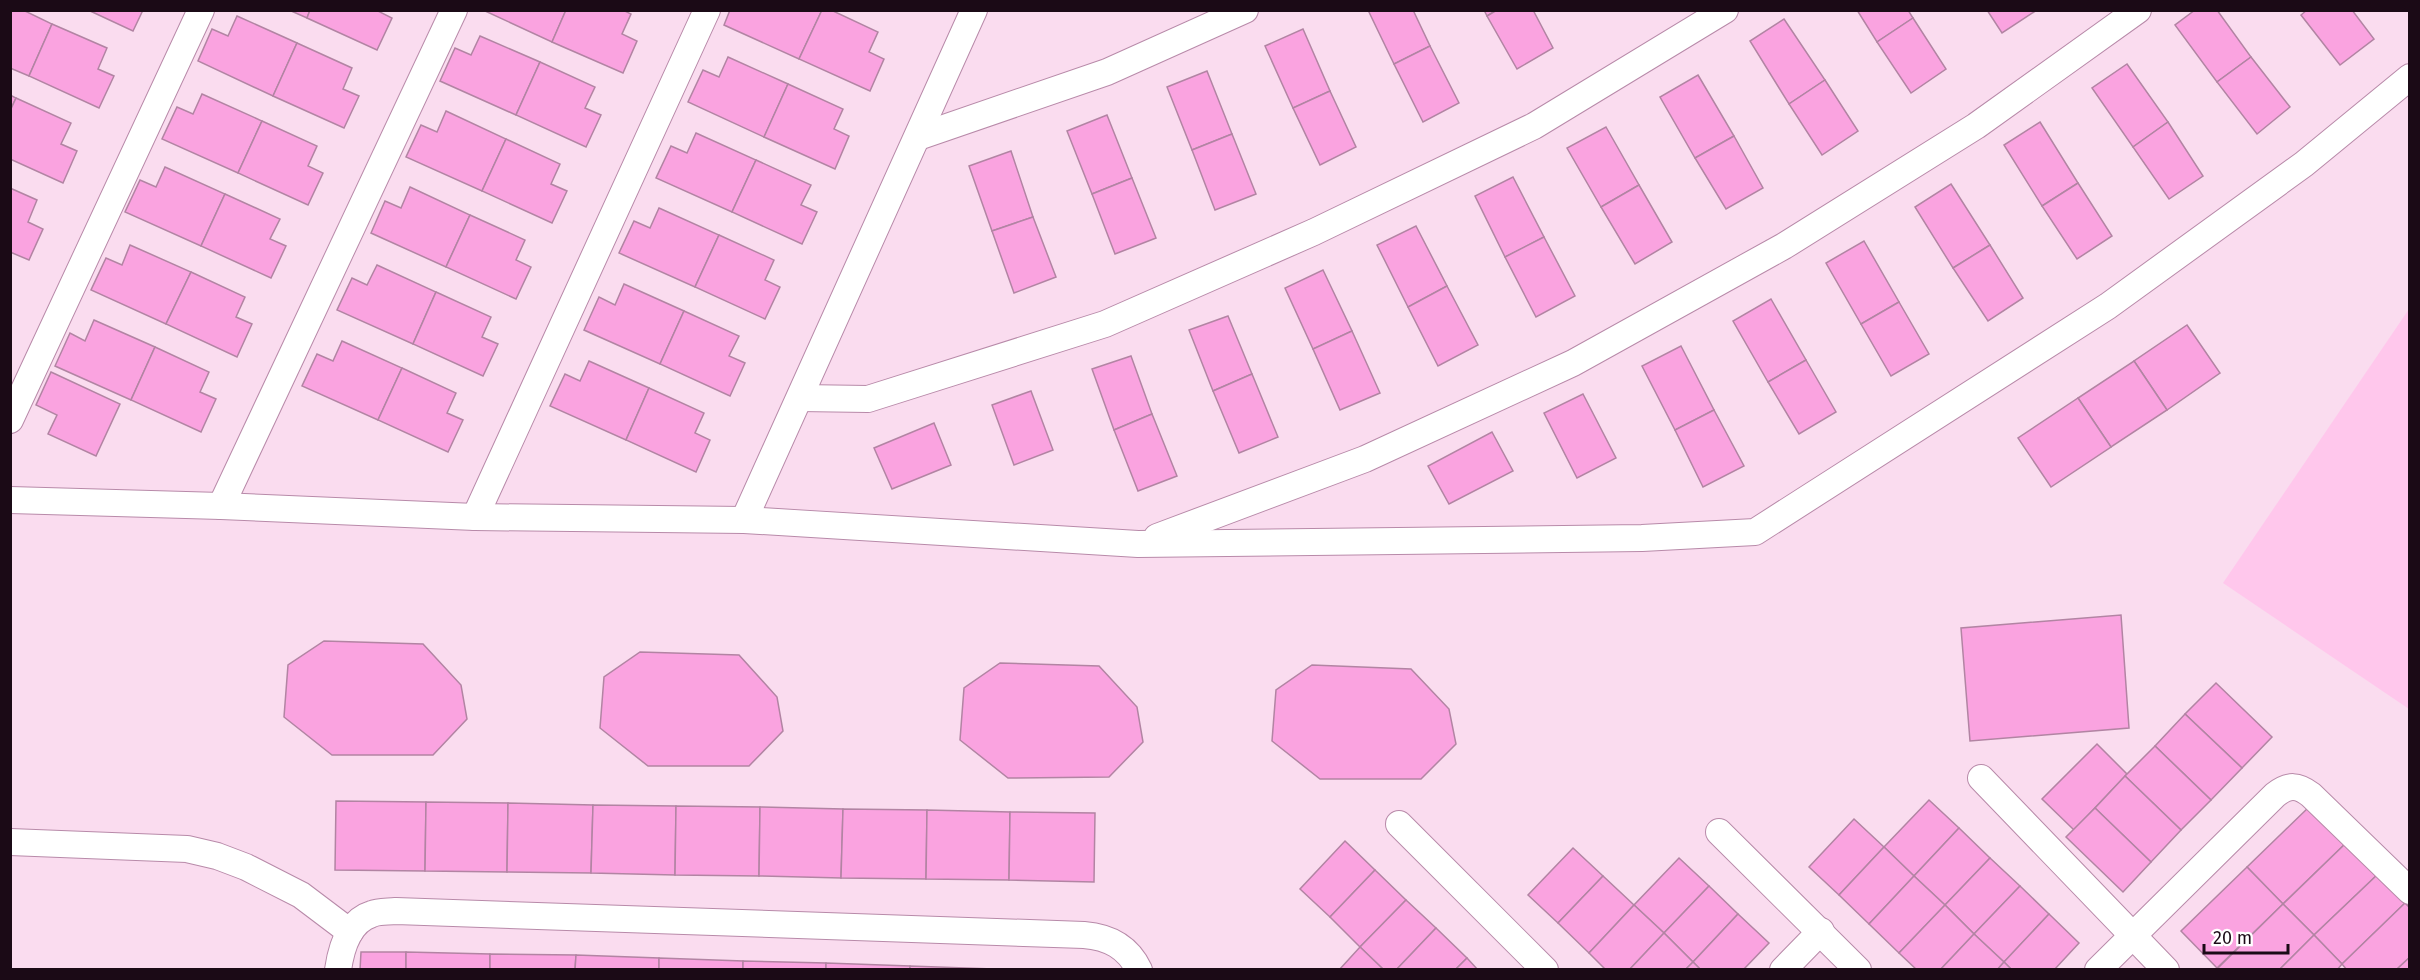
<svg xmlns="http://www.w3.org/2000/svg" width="2420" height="980" font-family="'Fira Sans',sans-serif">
<rect width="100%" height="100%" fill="#fadcef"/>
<polygon fill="#ffc7ec" points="2409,309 2409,709 2223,583"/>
<g fill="#faa3e0" stroke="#b284a3" stroke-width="1.5">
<polygon points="10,10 23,10 52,24 29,76 10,68"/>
<polygon points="88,10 143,10 133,31"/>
<polygon points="289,10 310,10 307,18"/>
<polygon points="310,10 376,10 392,18 377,50 307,18"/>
<polygon points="483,10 566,10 552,42"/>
<polygon points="566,10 623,10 631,14 622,34 637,41 623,73 552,42"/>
<polygon points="730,10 822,10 799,59 724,25"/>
<polygon points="822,10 831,10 878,32 869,52 884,59 870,91 799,59"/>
<polygon points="1368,10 1413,10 1430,46 1394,64"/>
<polygon points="1484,10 1497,10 1487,16"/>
<polygon points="1497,10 1533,10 1553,48 1517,69 1487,16"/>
<polygon points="1857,10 1908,10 1913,18 1877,42"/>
<polygon points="1987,10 2037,10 2002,33"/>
<polygon points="2195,10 2217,10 2251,57 2217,82 2175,25"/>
<polygon points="2307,10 2352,10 2374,39 2340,65 2301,15"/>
<polygon points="237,16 297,43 273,96 198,61 212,29 228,36"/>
<polygon points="1913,18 1946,69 1911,93 1877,42"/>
<polygon points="1784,19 1825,80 1789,104 1750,41"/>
<polygon points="52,24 107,48 98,69 114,76 99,108 29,76"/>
<polygon points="1303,29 1330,91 1293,108 1265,46"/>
<polygon points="480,36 540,62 516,115 440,81 455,48 471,55"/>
<polygon points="297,43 352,68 343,89 359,96 344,128 273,96"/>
<polygon points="1430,46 1459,103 1423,122 1394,64"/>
<polygon points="728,57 788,84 764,137 688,102 703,70 719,77"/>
<polygon points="2251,57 2290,107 2257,134 2217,82"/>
<polygon points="540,62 595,87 585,108 601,115 586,147 516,115"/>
<polygon points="2127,64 2168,122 2133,147 2092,88"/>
<polygon points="1207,71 1232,134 1192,150 1167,87"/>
<polygon points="1698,75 1734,136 1695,158 1660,97"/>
<polygon points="1825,80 1858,131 1822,155 1789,104"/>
<polygon points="788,84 843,109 834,129 849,136 835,169 764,137"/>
<polygon points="1330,91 1356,147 1320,165 1293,108"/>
<polygon points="202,94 262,121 238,173 162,139 177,107 193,114"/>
<polygon points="10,95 16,98 10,111"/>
<polygon points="16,98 71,123 61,144 77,151 63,183 10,159 10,111"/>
<polygon points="446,111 506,139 482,191 406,157 421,125 437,132"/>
<polygon points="1107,115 1132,178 1092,194 1067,131"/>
<polygon points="262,121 317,146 308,166 323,173 308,205 238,173"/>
<polygon points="2040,122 2078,183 2042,206 2004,145"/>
<polygon points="2168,122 2203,176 2169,199 2133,147"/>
<polygon points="1606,127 1639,185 1601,207 1567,148"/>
<polygon points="696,133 756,160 732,212 656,178 671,146 687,153"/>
<polygon points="1232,134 1256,194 1215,210 1192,150"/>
<polygon points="1734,136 1763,188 1726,209 1695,158"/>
<polygon points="506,139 560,164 551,184 567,191 552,223 482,191"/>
<polygon points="1011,151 1033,217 992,231 969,166"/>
<polygon points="756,160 811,185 801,205 817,212 802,244 732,212"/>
<polygon points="165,167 225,194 201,246 125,212 140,180 156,187"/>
<polygon points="1513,177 1544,237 1505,257 1475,196"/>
<polygon points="1132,178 1156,238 1115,254 1092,194"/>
<polygon points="2078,183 2112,236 2077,259 2042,206"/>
<polygon points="1951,184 1990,245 1953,268 1915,207"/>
<polygon points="1639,185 1672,242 1635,264 1601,207"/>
<polygon points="410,187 470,215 446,267 371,233 385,201 401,208"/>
<polygon points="10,188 37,200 28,222 43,229 29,260 10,252"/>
<polygon points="225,194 280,219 270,239 286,246 271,278 201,246"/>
<polygon points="659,208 719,235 695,287 619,253 634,221 650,228"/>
<polygon points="470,215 525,240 516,260 531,267 516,299 446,267"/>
<polygon points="1033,217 1056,277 1014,293 992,231"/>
<polygon points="1416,226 1447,286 1408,307 1377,245"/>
<polygon points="719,235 774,260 765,280 780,287 765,319 695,287"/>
<polygon points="1544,237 1575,296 1536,317 1505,257"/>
<polygon points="1864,241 1899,302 1861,324 1826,263"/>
<polygon points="130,245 191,272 166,324 91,290 106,258 122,265"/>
<polygon points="1990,245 2023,298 1988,321 1953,268"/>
<polygon points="377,265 436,292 413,344 337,310 352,278 367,285"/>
<polygon points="1323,270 1352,331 1313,349 1285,288"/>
<polygon points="191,272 245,297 236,317 252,324 237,357 166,324"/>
<polygon points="624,284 684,311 660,364 584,330 599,297 615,305"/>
<polygon points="1447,286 1478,345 1438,366 1408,307"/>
<polygon points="436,292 491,317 482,337 498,344 483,376 413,344"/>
<polygon points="1771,299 1806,360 1768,382 1733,321"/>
<polygon points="1899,302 1929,354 1891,376 1861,324"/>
<polygon points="684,311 739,336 729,356 745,363 730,396 660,364"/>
<polygon points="1228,316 1252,374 1213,391 1189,330"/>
<polygon points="94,320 155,347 131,400 55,366 70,333 85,341"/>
<polygon points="2187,325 2220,373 2167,410 2134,361"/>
<polygon points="1352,331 1380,393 1340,410 1313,349"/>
<polygon points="342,341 402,368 378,420 302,386 317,354 333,361"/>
<polygon points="1681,346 1714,410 1675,430 1642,366"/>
<polygon points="155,347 209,372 200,392 216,399 201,432 131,400"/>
<polygon points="1131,356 1152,414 1114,430 1092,369"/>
<polygon points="1806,360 1836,412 1799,434 1768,382"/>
<polygon points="589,361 649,388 626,440 550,406 565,374 580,381"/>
<polygon points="2134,361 2167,410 2111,447 2078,398"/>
<polygon points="402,368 456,393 447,413 463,420 448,452 378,420"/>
<polygon points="51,372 120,404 96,456 48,434 57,415 36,405"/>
<polygon points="1252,374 1278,437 1239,453 1213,391"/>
<polygon points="649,388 704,413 695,433 710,440 696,472 626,440"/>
<polygon points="1031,391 1053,450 1014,465 992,405"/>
<polygon points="1583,394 1616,458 1577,478 1544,413"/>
<polygon points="2078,398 2111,447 2051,487 2018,438"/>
<polygon points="1714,410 1744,466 1703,487 1675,430"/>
<polygon points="1152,414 1177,476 1138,491 1114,430"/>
<polygon points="934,423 951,465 892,489 874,448"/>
<polygon points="1492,432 1513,471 1449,504 1428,466"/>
<polygon points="2121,615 2129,728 1970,741 1961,628"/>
<polygon points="324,641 423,644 461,685 467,719 433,755 332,755 284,717 288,665"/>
<polygon points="640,652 739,655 777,697 783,731 749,766 648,766 600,728 604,677"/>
<polygon points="1000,663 1099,666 1137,707 1143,742 1109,777 1008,778 960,740 964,688"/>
<polygon points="1312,665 1411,669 1449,709 1456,744 1421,779 1320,779 1272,741 1276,690"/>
<polygon points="2216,683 2272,737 2242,768 2185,714"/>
<polygon points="2185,714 2242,768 2211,800 2155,746"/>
<polygon points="2097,744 2127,774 2074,830 2042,799"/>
<polygon points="2155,746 2211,800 2181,830 2125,776"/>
<polygon points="2125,776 2181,830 2151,862 2095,808"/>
<polygon points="1929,800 1959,828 1914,876 1884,847"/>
<polygon points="336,801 426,802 425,871 335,870"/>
<polygon points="426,802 508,803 507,872 425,871"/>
<polygon points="508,803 593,805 591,873 507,872"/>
<polygon points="593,805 676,806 675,875 591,873"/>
<polygon points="676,806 760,807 759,876 675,875"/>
<polygon points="2310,806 2346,843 2283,904 2247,867"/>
<polygon points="760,807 843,809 841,878 759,876"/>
<polygon points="2095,808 2151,862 2123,892 2066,837"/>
<polygon points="843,809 927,810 926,879 841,878"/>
<polygon points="927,810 1010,812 1009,880 926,879"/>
<polygon points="1010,812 1095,813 1094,882 1009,880"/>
<polygon points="1854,819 1884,847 1839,895 1809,867"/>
<polygon points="1959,828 1990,858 1945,905 1914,876"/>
<polygon points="1345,841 1375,870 1330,917 1300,889"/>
<polygon points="2346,843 2377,875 2314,935 2283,904"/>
<polygon points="1884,847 1914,876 1869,924 1839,895"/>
<polygon points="1573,848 1603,876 1558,923 1528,895"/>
<polygon points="1679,858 1709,886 1664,933 1634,905"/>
<polygon points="1990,858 2020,886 1974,934 1945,905"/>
<polygon points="2247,867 2283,904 2217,968 2181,931"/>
<polygon points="1375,870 1406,900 1360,947 1330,917"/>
<polygon points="2377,875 2405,903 2342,964 2314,935"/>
<polygon points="1603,876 1634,905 1589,953 1558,923"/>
<polygon points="1914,876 1945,905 1899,953 1869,924"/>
<polygon points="1709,886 1738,914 1693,962 1664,933"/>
<polygon points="2020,886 2049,914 2004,962 1974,934"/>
<polygon points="1406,900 1436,928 1396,970 1384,970 1360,947"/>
<polygon points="2405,903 2410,908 2410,957 2396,970 2347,970 2342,964"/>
<polygon points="2283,904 2314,935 2279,970 2220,970 2218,968"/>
<polygon points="1634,905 1664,933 1629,970 1606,970 1589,953"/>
<polygon points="1945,905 1974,934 1940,970 1917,970 1899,953"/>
<polygon points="1738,914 1769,943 1743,970 1701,970 1693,962"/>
<polygon points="2049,914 2079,943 2054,970 2012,970 2004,962"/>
<polygon points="1436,928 1467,958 1455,970 1396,970"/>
<polygon points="1664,933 1693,962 1685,970 1629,970"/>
<polygon points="1974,934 2004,962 1997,970 1940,970"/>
<polygon points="2314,935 2342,964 2337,970 2279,970"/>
<polygon points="1360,947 1384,970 1339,970"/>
<polygon points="361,952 406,952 406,970 360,970"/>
<polygon points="406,952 490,954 490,970 406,970"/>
<polygon points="490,954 576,955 575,970 490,970"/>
<polygon points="576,955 659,958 659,970 575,970"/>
<polygon points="2410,957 2410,970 2396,970"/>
<polygon points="659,958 743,961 743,970 659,970"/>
<polygon points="1467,958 1478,970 1455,970"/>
<polygon points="743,961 826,963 826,970 743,970"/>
<polygon points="1693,962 1701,970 1685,970"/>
<polygon points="2004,962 2012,970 1997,970"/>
<polygon points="826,963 910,966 910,970 826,970"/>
<polygon points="910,966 993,969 993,970 910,970"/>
</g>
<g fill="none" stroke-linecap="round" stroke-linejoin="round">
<g stroke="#b88aa9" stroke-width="28">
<g id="street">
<polyline points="918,137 1107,72 1245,10"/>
<polyline points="800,398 868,399 1105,324 1314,232 1534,126 1725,10"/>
<polyline points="10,420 201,10"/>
<polyline points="10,500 221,506 475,517 744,520 1138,544 1642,538 1755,532 2108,306 2304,164 2410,77"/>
<polyline points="221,506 454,10"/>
<polyline points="475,517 707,10"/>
<polyline points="744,520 974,10"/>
<polyline points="1157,537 1365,459 1573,363 1784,246 1976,126 2138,10"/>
<polyline points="1981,778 2166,970"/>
<polyline points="1399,824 1545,970"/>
<polyline points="1719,832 1858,970"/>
<polyline points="10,842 187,849 217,856 246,867 301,895 350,932"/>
<path d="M 338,970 C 341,949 349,921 372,914 C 379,911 388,912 396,911 L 1084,935 C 1109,937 1128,947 1139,970"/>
<polyline points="1783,970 1821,931"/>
<path d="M 2098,970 L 2275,795 C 2289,784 2298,785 2311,795 L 2410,891"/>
</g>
</g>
<use href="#street" stroke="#fff" stroke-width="26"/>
</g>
<rect width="2420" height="980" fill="none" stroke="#1b0a16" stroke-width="24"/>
<path d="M2204 944v9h84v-9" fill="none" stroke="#1b0a16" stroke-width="3"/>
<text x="2213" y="944" font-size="18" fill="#1b0a16" stroke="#ffffff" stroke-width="4.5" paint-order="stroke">20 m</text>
</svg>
